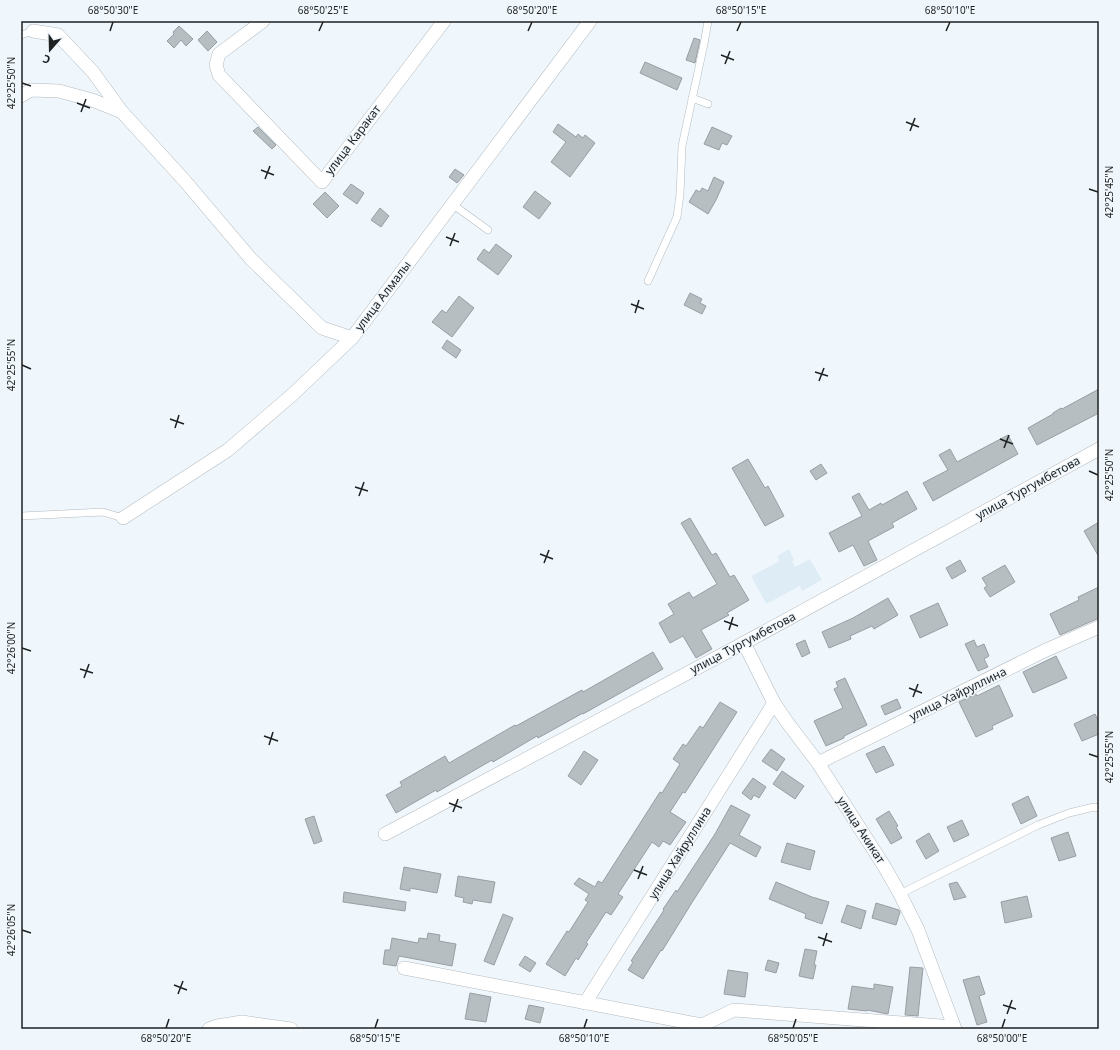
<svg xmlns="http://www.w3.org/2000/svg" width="1120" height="1050" font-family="'Noto Sans',sans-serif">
<rect width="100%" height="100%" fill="#f0f7fc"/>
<polygon fill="#deecf6" points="789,549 794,560 792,561 795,567 810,559 822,580 802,591 800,586 766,604 751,576 780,561 777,556"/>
<g fill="#b7bec2" stroke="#989ea3">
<polygon points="179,26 193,39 186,46 181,40 174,48 167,41 174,34 173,32"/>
<polygon points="207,31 217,42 208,51 198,40"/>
<polygon points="694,38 700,40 695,63 686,60"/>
<polygon points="645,62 682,78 677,90 640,73"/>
<polygon points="558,124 576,137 578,134 583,138 585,135 595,143 570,177 551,162 566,142 553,132"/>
<polygon points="258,127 276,145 272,149 253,131"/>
<polygon points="712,127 732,136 727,145 722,143 719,150 704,144"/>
<polygon points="455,169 464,175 457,183 449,177"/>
<polygon points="714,177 724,182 716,200 708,214 689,202 696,190 700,192 702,188 708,191"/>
<polygon points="351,184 364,193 357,204 343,194"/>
<polygon points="535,191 551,203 539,219 523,207"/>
<polygon points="325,192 339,206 327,218 313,204"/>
<polygon points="380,208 389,216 381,227 371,220"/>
<polygon points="496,244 512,256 498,275 477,259 484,249 489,253"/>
<polygon points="690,293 702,299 700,303 706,306 702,314 684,305"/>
<polygon points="459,296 474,308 452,337 432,322 442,310 446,313"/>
<polygon points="447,340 461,350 456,358 442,348"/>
<polygon points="1099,389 1099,413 1037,445 1028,428 1053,414 1053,413 1061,408 1062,409"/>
<polygon points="1008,435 1018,454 933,501 923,483 948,470 939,455 950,449 957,462"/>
<polygon points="748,459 765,488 768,486 784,516 765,526 732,468"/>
<polygon points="821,464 827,473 816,480 810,471"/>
<polygon points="907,491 917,509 892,523 894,527 868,541 877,560 864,566 853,545 839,552 829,533 862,516 852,497 859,493 869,510 881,503 882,505"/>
<polygon points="690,518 712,555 716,553 730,577 734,575 749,600 727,613 729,615 701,630 712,649 696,658 683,636 670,643 659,623 674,614 668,604 689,592 693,598 717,584 681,523"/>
<polygon points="1099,522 1099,557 1084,531"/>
<polygon points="960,560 966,571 952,579 946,568"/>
<polygon points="1005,565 1015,582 990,597 984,588 987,586 982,578"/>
<polygon points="1099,587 1099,618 1060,635 1050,614 1079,600 1078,597"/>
<polygon points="888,598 898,615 874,629 872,626 850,636 851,639 829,648 822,632 853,618"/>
<polygon points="938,603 948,625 920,638 910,616"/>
<polygon points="805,640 810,653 802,657 796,644"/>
<polygon points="974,640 977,647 984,644 989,656 984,659 988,667 978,671 965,644"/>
<polygon points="653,652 663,669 583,714 583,713 538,738 537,736 493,762 492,760 437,792 436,790 396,813 386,795 402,786 400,782 445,756 449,763 515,725 516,726 582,690 583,692"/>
<polygon points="1056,656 1067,678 1033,693 1023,672"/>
<polygon points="845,678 867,725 844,736 844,738 826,746 814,721 843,708 834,689 838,687 836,682"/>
<polygon points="999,685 1013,716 992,726 993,729 976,737 959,702 976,694 977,696"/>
<polygon points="897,699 901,708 885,715 881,706"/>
<polygon points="720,702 737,712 685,793 683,792 670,812 686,822 670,845 663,841 659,847 652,842 618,894 623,897 611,915 606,912 586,943 588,944 578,960 576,958 565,976 546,964 567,931 569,932 588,902 585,900 589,894 574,884 579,878 595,887 598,881 602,883 660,792 662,793 680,764 673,759 683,744 686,746 700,726 703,728"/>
<polygon points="1095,714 1099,722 1099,734 1082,741 1074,724"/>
<polygon points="884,746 894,765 876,773 866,754"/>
<polygon points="771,749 785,759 777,771 762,761"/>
<polygon points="584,751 598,760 581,785 568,776"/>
<polygon points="782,771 804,786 795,799 773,784"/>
<polygon points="753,778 766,787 759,798 754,795 751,800 742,793"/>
<polygon points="1028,796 1037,816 1021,824 1012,804"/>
<polygon points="731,805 750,815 739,835 761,847 756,857 730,843 693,901 662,951 661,950 643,979 628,970 633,962 631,961 664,910 663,909 676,890 677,892 715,834"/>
<polygon points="889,811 898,826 896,827 902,838 891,844 876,819"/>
<polygon points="314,816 322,841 314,844 305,819"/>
<polygon points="962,820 969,835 954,842 947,827"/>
<polygon points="1068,832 1076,856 1059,861 1051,838"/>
<polygon points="929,833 939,851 926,859 916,841"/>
<polygon points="787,843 815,851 810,870 781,862"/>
<polygon points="404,867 441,874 437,893 410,888 410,891 400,889"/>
<polygon points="458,876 495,882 491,903 473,900 472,904 463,902 464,898 455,896"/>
<polygon points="776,882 812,897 829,902 822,924 805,918 806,914 769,899"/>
<polygon points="957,882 966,897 954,900 949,884"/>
<polygon points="344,892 406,902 405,911 343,902"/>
<polygon points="1027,896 1032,917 1005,923 1001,902"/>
<polygon points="876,903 899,910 900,912 896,925 872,918"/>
<polygon points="847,905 866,911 861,929 841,922"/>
<polygon points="503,914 513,918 494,965 484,961"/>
<polygon points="428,933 440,935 439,941 456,944 452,966 399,956 396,966 383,964 385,950 390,950 392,938 418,943 419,938 427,939"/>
<polygon points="805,949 817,951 814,965 816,965 813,979 799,976"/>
<polygon points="525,956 536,963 530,972 519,965"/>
<polygon points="768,960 779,963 776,973 765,970"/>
<polygon points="910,967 923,968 918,1016 905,1015"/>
<polygon points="728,970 748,973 745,997 724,994"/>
<polygon points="979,976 985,994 979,996 987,1022 977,1025 963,980"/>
<polygon points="874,984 893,987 888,1014 867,1010 867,1011 848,1009 852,986 874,989"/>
<polygon points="470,993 491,997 486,1022 465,1019"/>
<polygon points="529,1005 544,1008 540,1023 525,1019"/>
</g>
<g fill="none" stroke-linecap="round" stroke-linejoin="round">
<g stroke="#b3babf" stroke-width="8">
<g id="lane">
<polyline points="21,35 33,31"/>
<polyline points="692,98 708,104"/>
<polyline points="452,204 488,230"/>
<polyline points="648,281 677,217 680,194 682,146 704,44 708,21"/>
<polyline points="21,516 103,512 123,518"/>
<polyline points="900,894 1038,825 1069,813 1094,807 1099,808"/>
</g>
</g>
<g stroke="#b3babf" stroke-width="14">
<g id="street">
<polyline points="263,21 219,54 216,65 219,75 322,182 444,21"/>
<polyline points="33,31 58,35 93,72 122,112 184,180 251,259 322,328 352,338"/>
<polyline points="21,96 31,90 59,91 92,100 122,112"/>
<polyline points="123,518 228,450 292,395 352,338 590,21"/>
<polyline points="744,643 774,703 787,722 818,763 884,866 900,894 918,930 955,1029"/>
<polyline points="818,763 1044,651 1099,627"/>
<polyline points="385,834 744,643 1099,449"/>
<polyline points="404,968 702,1025 734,1010 954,1027"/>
<polyline points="585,1003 774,703"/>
<polyline points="209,1029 217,1026 242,1022 291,1029"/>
</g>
</g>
<use href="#lane" stroke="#fff" stroke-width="7"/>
<use href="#street" stroke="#fff" stroke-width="13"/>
</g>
<path fill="none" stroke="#1e2122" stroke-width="1.5" d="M 110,31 L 113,22M 319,31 L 323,22M 528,31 L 532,22M 737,31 L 741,22M 946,31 L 950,22M 721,55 L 734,60M 725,64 L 730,51M 22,83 L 31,86M 77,103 L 90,108M 81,112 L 86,99M 906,122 L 919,127M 910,131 L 915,118M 261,170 L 274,175M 265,179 L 270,166M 1089,189 L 1098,192M 446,237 L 459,242M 450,246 L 455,233M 631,304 L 644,309M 635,313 L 639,300M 22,365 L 31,369M 815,372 L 828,376M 819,381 L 824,368M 170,419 L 184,424M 175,428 L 179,415M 1000,439 L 1013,444M 1004,448 L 1009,435M 1089,471 L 1098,475M 355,487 L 368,491M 359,496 L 364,482M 540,554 L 553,559M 544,563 L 549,550M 724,621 L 738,626M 729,630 L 733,617M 22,648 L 31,651M 80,669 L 93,673M 84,678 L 89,664M 909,688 L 922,693M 913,697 L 918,684M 264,736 L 278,741M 269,745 L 273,732M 1089,754 L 1098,757M 449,803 L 462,808M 453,812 L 458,799M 634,870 L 647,875M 638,879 L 643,866M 22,930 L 31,933M 818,937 L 832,942M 823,946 L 827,933M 174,985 L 187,990M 178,994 L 183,981M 1003,1005 L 1016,1009M 1007,1014 L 1012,1000M 166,1028 L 169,1019M 375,1028 L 378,1019M 584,1028 L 587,1019M 793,1028 L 796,1019M 1002,1028 L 1005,1019"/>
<g text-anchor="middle" stroke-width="3" stroke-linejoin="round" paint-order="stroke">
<g font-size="12" fill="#1e2122" stroke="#f0f7fc">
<text transform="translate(353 140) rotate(-53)" y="4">улица Каракат</text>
<text transform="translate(383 296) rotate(-53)" y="4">улица Алмалы</text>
<text transform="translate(1028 488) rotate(-29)" y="4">улица Тургумбетова</text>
<text transform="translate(743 643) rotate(-28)" y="4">улица Тургумбетова</text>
<text transform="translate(958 694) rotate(-26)" y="4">улица Хайруллина</text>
<text transform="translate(861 830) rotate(57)" y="4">улица Акикат</text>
<text transform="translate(680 853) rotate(-58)" y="4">улица Хайруллина</text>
</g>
</g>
<rect width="1120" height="1050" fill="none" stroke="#f0f7fc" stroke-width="44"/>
<g transform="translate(50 50) rotate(200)" stroke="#f0f7fc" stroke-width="3" paint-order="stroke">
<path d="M0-3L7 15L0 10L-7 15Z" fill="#1e2122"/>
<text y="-6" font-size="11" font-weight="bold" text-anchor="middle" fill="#1e2122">С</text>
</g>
<rect x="22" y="22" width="1076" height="1006" fill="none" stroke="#1e2122" stroke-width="1.5"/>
<g font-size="10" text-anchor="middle" fill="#1e2122">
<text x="113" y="14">68°50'30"E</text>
<text x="323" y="14">68°50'25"E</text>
<text x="532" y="14">68°50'20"E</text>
<text x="741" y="14">68°50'15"E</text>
<text x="950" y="14">68°50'10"E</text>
<text transform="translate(11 83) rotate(-90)" y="4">42°25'50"N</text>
<text transform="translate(1109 192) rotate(-90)" y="4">42°25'45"N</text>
<text transform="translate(11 365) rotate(-90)" y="4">42°25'55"N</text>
<text transform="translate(1109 475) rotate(-90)" y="4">42°25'50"N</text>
<text transform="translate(11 648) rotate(-90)" y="4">42°26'00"N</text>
<text transform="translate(1109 757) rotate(-90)" y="4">42°25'55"N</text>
<text transform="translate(11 930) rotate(-90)" y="4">42°26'05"N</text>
<text x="166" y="1042">68°50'20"E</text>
<text x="375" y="1042">68°50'15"E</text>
<text x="584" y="1042">68°50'10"E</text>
<text x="793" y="1042">68°50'05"E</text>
<text x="1002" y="1042">68°50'00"E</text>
</g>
</svg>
